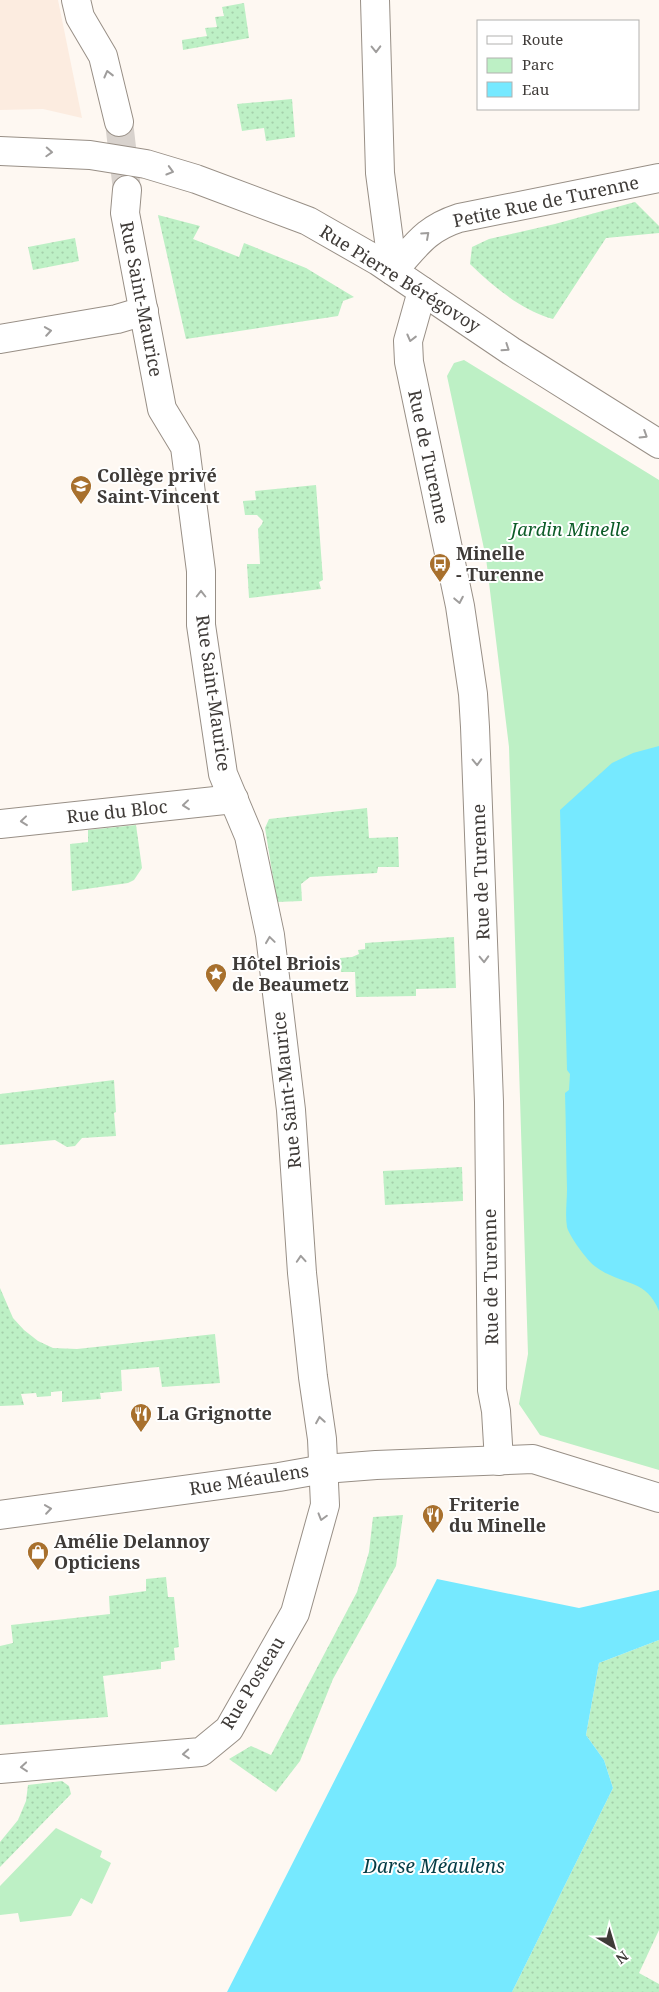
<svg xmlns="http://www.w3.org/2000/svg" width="659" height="1992" font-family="'Noto Serif',serif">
<defs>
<pattern id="grass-dots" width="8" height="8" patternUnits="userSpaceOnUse" patternTransform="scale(1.25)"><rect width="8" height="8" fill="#bdf0c5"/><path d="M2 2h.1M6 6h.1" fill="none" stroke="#a4cfaa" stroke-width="1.8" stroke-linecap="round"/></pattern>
</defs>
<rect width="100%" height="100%" fill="#fef8f2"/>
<polygon fill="#fcece0" points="0,0 58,0 82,118 43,109 0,110"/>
<g fill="url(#grass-dots)">
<polygon points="244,3 249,38 183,50 182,40 207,36 205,28 217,27 215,17 224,16 222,7"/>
<polygon points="292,99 295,137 266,141 264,128 242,131 237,104"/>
<path d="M 635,202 L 659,226 L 659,233 L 606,238 L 553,319 C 521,310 494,287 470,264 L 472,247 L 489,239 L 555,224 Z"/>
<polygon points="158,215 200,226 193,239 239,257 244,243 306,268 354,297 343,301 338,316 186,339"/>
<polygon points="75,238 79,261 33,270 28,247"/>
<polygon points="316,485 323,580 319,582 321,589 249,598 247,564 260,564 258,529 262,524 263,521 257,515 245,515 243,501 256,500 255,491"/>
<polygon points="367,808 369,838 398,837 399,867 378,867 377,873 310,877 301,884 302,901 277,902 265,828 269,819"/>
<polygon points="136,825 142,868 134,880 128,883 72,891 70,844 88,842 88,830"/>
<polygon points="454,937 456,988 416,989 416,996 356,997 355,972 341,972 340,958 352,957 359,954 358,950 365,949 365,943"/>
<polygon points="114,1080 116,1112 114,1113 116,1136 82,1138 75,1146 67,1147 55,1140 0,1145 0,1094"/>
<polygon points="462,1167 463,1201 385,1205 383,1171"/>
<polygon points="0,1288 13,1318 24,1330 38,1341 53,1348 77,1349 215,1334 220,1383 162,1387 159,1367 121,1370 122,1391 100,1393 101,1399 62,1402 62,1391 51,1392 51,1396 37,1397 36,1393 21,1394 24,1405 0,1406"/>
<polygon points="403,1515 396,1566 333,1679 300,1761 276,1792 229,1759 251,1746 271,1755 357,1592 369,1552 373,1517"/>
<polygon points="166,1577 168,1597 174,1597 179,1647 174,1648 175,1660 161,1662 161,1669 103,1676 108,1717 0,1725 0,1646 13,1643 11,1625 110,1614 109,1596 146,1591 146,1579"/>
<polygon points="659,1640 659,1930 639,1973 659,1984 659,1992 512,1992 613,1788 604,1760 586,1735 599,1663"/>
<polygon points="62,1781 69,1786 71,1794 0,1867 0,1842 18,1820 26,1801 28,1785"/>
</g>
<g fill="#bdf0c5">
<polygon points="464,360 659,480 659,1470 540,1435 519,1404 528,1354 509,747 486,558 447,376 454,363"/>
<polygon points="56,1828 102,1851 100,1857 111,1863 92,1904 81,1898 71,1916 20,1922 18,1913 0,1915 0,1886"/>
</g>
<g fill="#76e9ff">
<path d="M 659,746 L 659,1311 C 646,1278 622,1286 596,1267 C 588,1262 569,1236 567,1227 C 565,1215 567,1201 567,1189 C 566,1157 566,1125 565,1093 L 569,1090 L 570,1074 L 567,1070 L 560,810 L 612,763 L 633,753 Z"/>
<polygon points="437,1579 579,1608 659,1590 659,1640 599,1663 586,1735 604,1760 613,1788 512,1992 227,1992"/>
</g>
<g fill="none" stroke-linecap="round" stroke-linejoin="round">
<polyline stroke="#d8d2cd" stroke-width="28" stroke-dasharray="28 14" stroke-linecap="butt" points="119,122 127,190"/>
<g stroke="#988f86" stroke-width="30">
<g id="minor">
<polyline points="76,0 80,17 103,56 119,122"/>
<path d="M 393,271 C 416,246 425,229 459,218 L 659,178"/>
<polyline points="0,339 117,319 144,311"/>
<polyline points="0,824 234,799"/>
<polyline points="0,1769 201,1752 229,1729 295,1613 325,1505 322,1439 313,1377 302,1273 291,1110 270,935 249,836 223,774 201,625 201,571 185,447 162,409 125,213 127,190"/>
</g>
</g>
<g stroke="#988f86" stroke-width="30">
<g id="tertiary">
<polyline points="375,0 380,173 393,271"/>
<polyline points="0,151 90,155 146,164 196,179 308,221 378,261 511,351 659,444"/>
<polyline points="422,291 408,341 409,362 460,606 473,694 475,727 489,1102 492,1390 496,1411 499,1461"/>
<polyline points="0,1515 279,1477 324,1469 376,1465 533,1459 659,1498"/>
</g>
</g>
<use href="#minor" stroke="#fff" stroke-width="28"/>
<use href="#tertiary" stroke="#fff" stroke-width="28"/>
</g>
<defs><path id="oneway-chevron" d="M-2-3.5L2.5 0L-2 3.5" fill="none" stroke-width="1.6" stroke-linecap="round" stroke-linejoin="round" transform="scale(1.25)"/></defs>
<g stroke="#9f9d9c">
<use href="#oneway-chevron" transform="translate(376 49) rotate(89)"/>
<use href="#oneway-chevron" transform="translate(108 74) rotate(-104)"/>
<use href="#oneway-chevron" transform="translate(49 152) rotate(3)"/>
<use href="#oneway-chevron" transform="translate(170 171) rotate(16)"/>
<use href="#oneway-chevron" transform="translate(426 235) rotate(-42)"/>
<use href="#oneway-chevron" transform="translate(48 331) rotate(-9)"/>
<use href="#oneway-chevron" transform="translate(411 338) rotate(104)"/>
<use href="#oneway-chevron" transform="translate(506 348) rotate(34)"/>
<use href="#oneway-chevron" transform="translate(644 435) rotate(32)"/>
<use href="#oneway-chevron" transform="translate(201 594) rotate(-90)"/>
<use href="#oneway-chevron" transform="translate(459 600) rotate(79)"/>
<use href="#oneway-chevron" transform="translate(477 762) rotate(88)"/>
<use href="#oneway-chevron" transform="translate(186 805) rotate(174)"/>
<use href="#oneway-chevron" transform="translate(24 821) rotate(174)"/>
<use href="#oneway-chevron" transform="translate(270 940) rotate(-98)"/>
<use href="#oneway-chevron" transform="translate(484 959) rotate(88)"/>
<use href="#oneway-chevron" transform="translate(301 1259) rotate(-94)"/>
<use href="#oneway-chevron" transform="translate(320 1420) rotate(-99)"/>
<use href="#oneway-chevron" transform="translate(48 1509) rotate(-8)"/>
<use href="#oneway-chevron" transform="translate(322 1517) rotate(106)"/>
<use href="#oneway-chevron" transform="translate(186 1754) rotate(176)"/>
<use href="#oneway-chevron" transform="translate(24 1767) rotate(175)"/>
</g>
<defs>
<g id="school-pin" transform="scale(1.125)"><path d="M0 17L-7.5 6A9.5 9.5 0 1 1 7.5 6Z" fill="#a8702d" stroke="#fff"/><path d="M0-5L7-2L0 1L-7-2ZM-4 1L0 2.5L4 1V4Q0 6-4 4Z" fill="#fff"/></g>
<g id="bus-pin" transform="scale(1.125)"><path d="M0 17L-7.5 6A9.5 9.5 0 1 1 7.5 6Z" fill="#a8702d" stroke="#fff"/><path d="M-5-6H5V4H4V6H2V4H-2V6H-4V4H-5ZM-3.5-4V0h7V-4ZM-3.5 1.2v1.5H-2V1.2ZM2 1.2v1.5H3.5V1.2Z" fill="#fff"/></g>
<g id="sight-pin" transform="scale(1.125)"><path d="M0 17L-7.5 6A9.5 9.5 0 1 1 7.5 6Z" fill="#a8702d" stroke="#fff"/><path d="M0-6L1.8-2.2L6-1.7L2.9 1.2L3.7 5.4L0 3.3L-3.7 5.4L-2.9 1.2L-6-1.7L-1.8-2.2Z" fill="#fff"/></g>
<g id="restaurant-pin" transform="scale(1.125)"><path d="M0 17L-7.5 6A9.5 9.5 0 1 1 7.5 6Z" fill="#a8702d" stroke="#fff"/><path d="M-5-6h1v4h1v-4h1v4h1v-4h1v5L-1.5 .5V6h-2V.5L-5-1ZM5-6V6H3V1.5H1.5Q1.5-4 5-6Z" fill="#fff"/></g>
<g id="shop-pin" transform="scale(1.125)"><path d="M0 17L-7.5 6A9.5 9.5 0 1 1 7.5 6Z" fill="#a8702d" stroke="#fff"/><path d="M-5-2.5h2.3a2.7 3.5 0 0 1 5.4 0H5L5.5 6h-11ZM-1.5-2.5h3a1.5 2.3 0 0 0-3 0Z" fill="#fff"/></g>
</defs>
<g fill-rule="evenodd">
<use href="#school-pin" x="81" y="486"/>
<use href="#bus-pin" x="440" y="564"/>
<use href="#sight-pin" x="216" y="974"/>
<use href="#restaurant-pin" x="141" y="1414"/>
<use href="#restaurant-pin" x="433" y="1515"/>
<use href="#shop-pin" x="38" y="1552"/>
</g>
<g text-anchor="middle" stroke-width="4" stroke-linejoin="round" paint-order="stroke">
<g font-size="18" fill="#3f3b38" stroke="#fff">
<text transform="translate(546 202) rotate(-12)" y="6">Petite Rue de Turenne</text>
<text transform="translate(400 279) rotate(32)" y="6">Rue Pierre Bérégovoy</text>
<text transform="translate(141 299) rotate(79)" y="6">Rue Saint-Maurice</text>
<text transform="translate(428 457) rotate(78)" y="6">Rue de Turenne</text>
<text transform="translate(213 693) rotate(82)" y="6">Rue Saint-Maurice</text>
<text transform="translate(117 812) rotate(-6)" y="6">Rue du Bloc</text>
<text transform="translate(481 872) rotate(-92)" y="6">Rue de Turenne</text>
<text transform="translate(287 1090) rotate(-96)" y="6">Rue Saint-Maurice</text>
<text transform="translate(491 1277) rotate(-91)" y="6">Rue de Turenne</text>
<text transform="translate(249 1480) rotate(-9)" y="6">Rue Méaulens</text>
<text transform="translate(253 1683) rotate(-59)" y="6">Rue Posteau</text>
</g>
<g font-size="18" font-weight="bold" fill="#3f3b38" stroke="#fff" text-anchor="start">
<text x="97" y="482">Collège privé<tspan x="97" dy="21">Saint-Vincent</tspan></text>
<text x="456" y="560">Minelle<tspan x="456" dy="21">- Turenne</tspan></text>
<text x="232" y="970">Hôtel Briois<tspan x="232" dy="21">de Beaumetz</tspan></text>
<text x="157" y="1420">La Grignotte</text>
<text x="449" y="1511">Friterie<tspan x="449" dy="21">du Minelle</tspan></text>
<text x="54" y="1548">Amélie Delannoy<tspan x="54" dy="21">Opticiens</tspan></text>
</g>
<g font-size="18" font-style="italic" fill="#0b5b27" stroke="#fff">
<text x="570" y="536">Jardin Minelle</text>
</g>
<g font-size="19" font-style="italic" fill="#053d46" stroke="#fff">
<text x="434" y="1873">Darse Méaulens</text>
</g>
</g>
<rect x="477" y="20" width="162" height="90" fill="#ffffff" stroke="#b2b1af"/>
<rect x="487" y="36" width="25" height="8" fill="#ffffff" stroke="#b2b1af"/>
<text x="522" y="45" font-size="15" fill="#3f3b38">Route</text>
<rect x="487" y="58" width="25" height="15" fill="#bdf0c5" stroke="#b2b1af"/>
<text x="522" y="70" font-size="15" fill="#3f3b38">Parc</text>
<rect x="487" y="82" width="25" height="15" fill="#76e9ff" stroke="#b2b1af"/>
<text x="522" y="95" font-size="15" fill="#3f3b38">Eau</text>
<g transform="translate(614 1947) rotate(142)" stroke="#ffffff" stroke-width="4" paint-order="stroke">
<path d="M0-4L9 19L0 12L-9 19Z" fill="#3f3b38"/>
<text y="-8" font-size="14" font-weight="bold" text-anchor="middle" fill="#3f3b38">N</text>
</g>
</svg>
